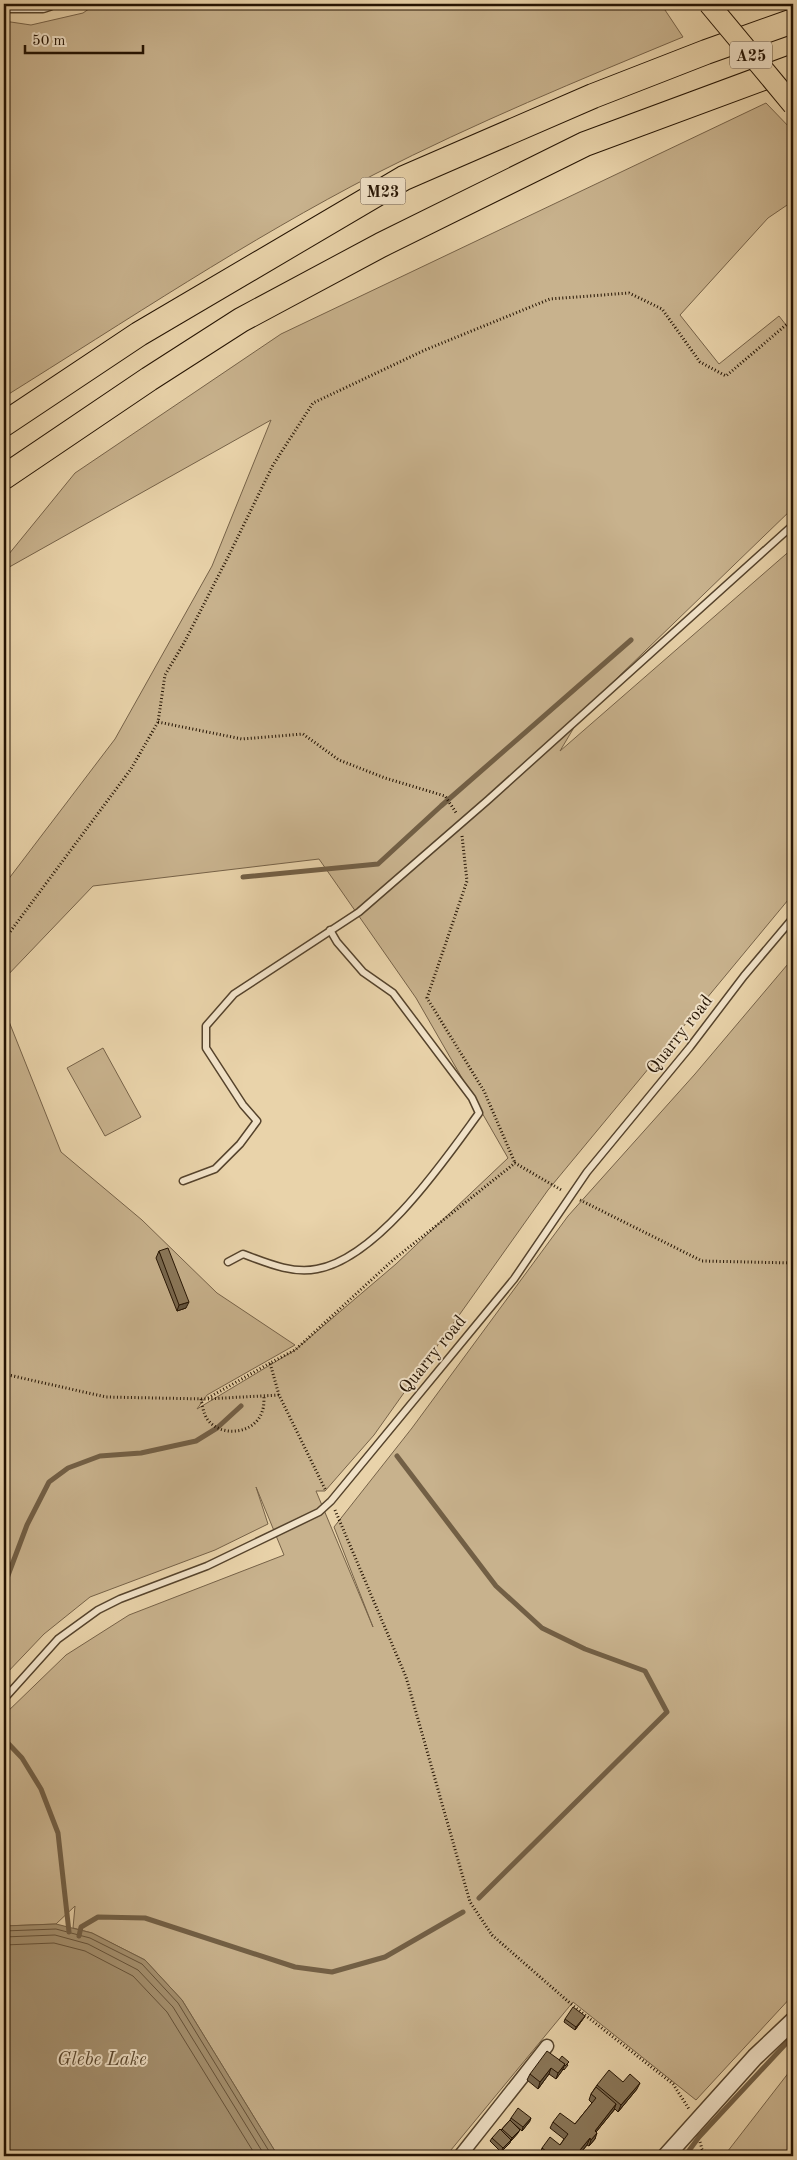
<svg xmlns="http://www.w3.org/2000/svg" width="797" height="2160" font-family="'Old Standard TT',serif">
<rect width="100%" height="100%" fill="#e9d3aa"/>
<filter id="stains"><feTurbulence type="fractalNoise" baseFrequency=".004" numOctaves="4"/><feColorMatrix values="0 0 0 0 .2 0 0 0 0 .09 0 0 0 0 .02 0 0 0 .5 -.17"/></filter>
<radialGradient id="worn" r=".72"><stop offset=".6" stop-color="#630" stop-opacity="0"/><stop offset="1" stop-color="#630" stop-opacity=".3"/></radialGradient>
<g fill="#c8b28d" stroke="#766248">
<path d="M 96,4 L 661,4 L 683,37 C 579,80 475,123 375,174 C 247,240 126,321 4,397 L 4,21 L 31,25 L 83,13 Z"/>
<polygon points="766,103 793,131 793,201 768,218 680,315 719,364 779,316 793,334 793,508 585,709 560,751 793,548 793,894 548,1190 374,1435 325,1491 316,1491 373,1627 334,1527 412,1428 568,1216 695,1074 793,958 793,1995 696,2100 573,2002 446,2156 278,2156 182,2000 145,1960 92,1933 73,1928 75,1906 56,1924 4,1926 4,1715 66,1655 129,1615 284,1555 256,1487 268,1524 215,1550 90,1597 44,1634 4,1676 4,1009 61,1152 142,1220 217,1293 295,1345 207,1395 197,1409 295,1350 396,1264 508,1158 416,998 319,859 93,886 4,979 4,885 115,739 212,566 271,420 4,570 4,560 75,473 281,334"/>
<polygon points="103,1048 141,1117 105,1136 67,1068"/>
<polygon points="793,2067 793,2156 724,2156"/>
</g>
<polygon fill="#a69271" stroke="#725f45" points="56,1924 92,1933 145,1960 182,2000 278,2156 4,2156 4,1926"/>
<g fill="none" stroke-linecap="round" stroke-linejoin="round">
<g stroke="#65523a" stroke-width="1">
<polyline points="4,1931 56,1929 90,1938 142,1964 178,2003 272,2156"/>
<polyline points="4,1937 55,1935 88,1944 138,1970 173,2007 265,2156"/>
<polyline points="4,1945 54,1943 85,1951 133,1976 167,2012 256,2156"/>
</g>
<g stroke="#725f45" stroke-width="5">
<polyline points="243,877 378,864 441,806 631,640"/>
<polyline points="397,1456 496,1586 542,1628 585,1649 645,1671 667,1712 479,1898"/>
<polyline points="4,1586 27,1525 49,1482 68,1468 100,1456 141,1453 196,1441 217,1428 241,1406"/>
<polyline points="4,1739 22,1758 41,1789 58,1833 69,1932"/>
<polyline points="79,1936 81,1927 98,1917 145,1918 295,1967 332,1972 385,1957 463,1912"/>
<polyline points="685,2156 699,2137 793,2036"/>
</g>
<g stroke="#55432c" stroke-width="9">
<g id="service">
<polyline points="183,1181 215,1169 240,1144 257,1121 243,1105 206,1048 206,1026 234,994 359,912 488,800 793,525"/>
<path d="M 228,1262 L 243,1254 C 267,1263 292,1274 317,1269 C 378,1258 444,1161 479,1113 L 472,1098 L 393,993 L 363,972 L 337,942 L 330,930"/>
<polyline points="4,1699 58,1639 98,1610 120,1599 207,1566 319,1512 331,1501 514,1279 587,1172 690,1047 744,976 793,918"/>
</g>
</g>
<g stroke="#55432c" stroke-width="15">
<g id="minor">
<polyline points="4,6 43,6 49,4"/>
<polyline points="460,2156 547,2046"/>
</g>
</g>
<g stroke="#55432c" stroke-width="19">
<polyline id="tertiary" points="666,2156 755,2057 793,2021"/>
</g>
<g stroke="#241302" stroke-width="26">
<g id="motorway">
<polyline points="4,424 139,334 404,178 593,96 706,52 793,21"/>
<polyline points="4,477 149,379 241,320 381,245 585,144 793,67"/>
</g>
</g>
<g stroke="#241302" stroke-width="3" stroke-dasharray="1 2.5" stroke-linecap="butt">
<polyline points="158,722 242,739 303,734 339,760 385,778 445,796 457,814"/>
<polyline points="462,836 467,881 427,998 484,1091 515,1163"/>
<polyline points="4,940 131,769 158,722 165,675 184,643 229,555 273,465 313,403 425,350 550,299 629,293 662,309 700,362 726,376 793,319"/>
<polyline points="580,1200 702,1261 793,1263"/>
<polyline points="4,1374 106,1397 206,1399 279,1395 326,1491"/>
<polyline points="279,1395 270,1363 295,1350 393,1260 515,1163 563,1191"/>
<polyline points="208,1398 270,1363"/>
<path d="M 201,1399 C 202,1404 203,1410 205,1415 C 215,1438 254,1436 262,1412 C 264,1407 264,1401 264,1396"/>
<polyline points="335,1510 406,1677 470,1902 492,1935 571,2004 673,2084 689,2109"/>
<polyline points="700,2142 702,2149 711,2156"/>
</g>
<use href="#service" stroke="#f1e2c8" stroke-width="6"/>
<use href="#minor" stroke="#f1e2c8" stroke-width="12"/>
<use href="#tertiary" stroke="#f1e2c8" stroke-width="16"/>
<use href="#motorway" stroke="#e9d3aa" stroke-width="24"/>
<g stroke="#241302" stroke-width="22" stroke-linecap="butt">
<polyline id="primary-bridge" points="709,4 793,105"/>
</g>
<use href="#primary-bridge" stroke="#e9d3aa" stroke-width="20"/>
</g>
<g fill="#77664d" stroke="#241302">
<polygon points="793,221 793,232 790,228"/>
<polygon points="159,1251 186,1308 177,1311 156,1258"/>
<polygon points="585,2016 583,2019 575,2030 564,2022 565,2019"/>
<polygon points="559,2060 568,2065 564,2070 563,2069 556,2079 549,2074 538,2089 527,2080 530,2074"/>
<polygon points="623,2082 637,2089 618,2112 615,2109 596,2132 595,2139 589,2146 587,2145 578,2156 542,2156 540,2154 542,2148 560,2145 564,2139 550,2128 553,2122 575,2124 592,2103 589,2100 591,2094 597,2085"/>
<polygon points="511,2118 530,2121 522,2131 513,2123 518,2133 501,2152 490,2141 492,2138 501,2130 510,2120"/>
</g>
<g fill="#61533e" stroke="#241302">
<polygon points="189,1302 186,1308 177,1311 179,1305"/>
<polygon points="585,2016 583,2019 575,2030 576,2027"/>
<polygon points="565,2064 562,2071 556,2079 558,2073"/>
<polygon points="551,2068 549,2074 538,2089 540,2082"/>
<polygon points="640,2083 637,2089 618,2112 621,2105"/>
<polygon points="616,2104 614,2110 592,2137 595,2131"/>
<polygon points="531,2118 530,2121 522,2131 523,2127"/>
<polygon points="520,2130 518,2133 511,2141 512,2138"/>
<polygon points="597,2133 595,2139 589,2146 591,2140"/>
<polygon points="590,2138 587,2145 578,2156 575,2156"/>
<polygon points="511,2140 510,2143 501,2152 503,2148"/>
</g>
<g fill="#8a7759" stroke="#241302">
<polygon points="168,1248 189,1302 179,1305 159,1251"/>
<polygon points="573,2007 585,2016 576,2027 565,2019"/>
<polygon points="547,2051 565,2064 558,2073 551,2068 540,2082 530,2074"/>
<polygon points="562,2056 569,2062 565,2066 564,2065 565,2064 559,2060"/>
<polygon points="609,2070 623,2082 630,2074 640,2083 621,2105 597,2085"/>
<polygon points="596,2087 616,2104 595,2131 597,2133 591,2140 590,2138 575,2156 550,2156 551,2155 542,2148 550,2137 560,2145 568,2134 553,2122 560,2113 575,2124 596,2098 591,2094"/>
<polygon points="518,2108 531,2118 523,2127 511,2118"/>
<polygon points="510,2120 520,2130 512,2138 502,2129"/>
<polygon points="500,2129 511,2140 503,2148 492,2138"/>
</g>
<g text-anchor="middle" stroke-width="4" stroke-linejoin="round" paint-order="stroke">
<g fill="#f1e2c8" stroke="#62513d" stroke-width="1">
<rect x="730" y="41.5" width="42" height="27" rx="4"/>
<rect x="360.5" y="177.5" width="45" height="27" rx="4"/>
</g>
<g font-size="16" font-weight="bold" fill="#241302">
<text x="751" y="61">A25</text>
<text x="383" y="197">M23</text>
</g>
<g font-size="18" fill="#241302" stroke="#f1e2c8">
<text transform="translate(679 1034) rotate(-52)" y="6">Quarry road</text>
<text transform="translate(432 1354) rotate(-51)" y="6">Quarry road</text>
</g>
<g font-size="19" font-style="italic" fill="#58462e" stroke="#f1e2c8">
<text x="102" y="2065">Glebe Lake</text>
</g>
</g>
<rect width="797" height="2160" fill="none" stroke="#e9d3aa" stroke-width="20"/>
<rect x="5" y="5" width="787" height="2150" fill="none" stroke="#241302" stroke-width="2.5"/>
<rect x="10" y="10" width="777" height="2140" fill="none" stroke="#241302"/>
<path d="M25 45v8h118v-8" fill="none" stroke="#241302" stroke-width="2.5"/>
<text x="32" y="45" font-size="15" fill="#241302" stroke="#f1e2c8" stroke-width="4" paint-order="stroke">50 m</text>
<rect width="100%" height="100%" filter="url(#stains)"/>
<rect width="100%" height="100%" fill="url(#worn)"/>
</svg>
